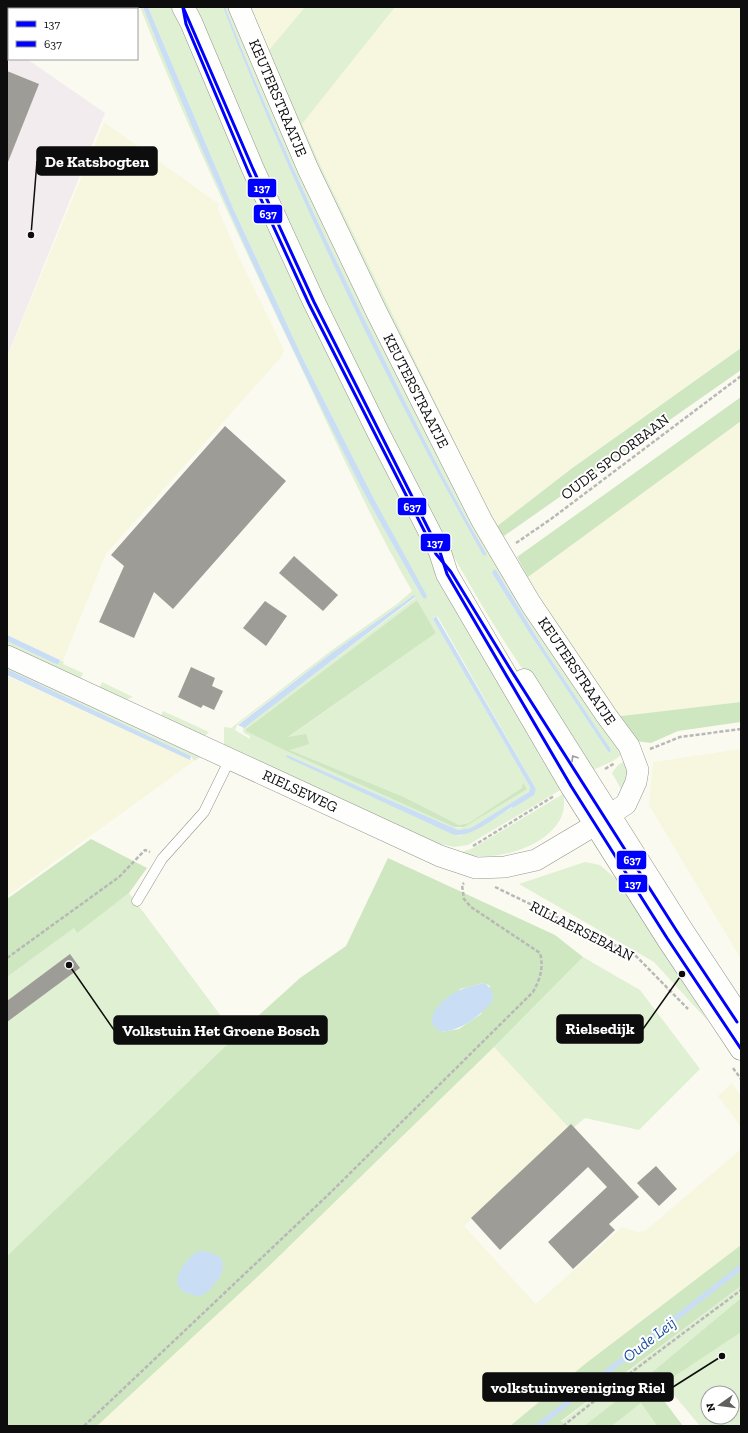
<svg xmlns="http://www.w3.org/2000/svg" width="748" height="1433" font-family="'Zilla Slab',serif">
<rect width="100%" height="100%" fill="#fbfaf1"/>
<polygon fill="#f3ecee" points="7,45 9,46 9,59 27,59 105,113 7,357"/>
<g fill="#f6f7de">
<polygon points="251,7 305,7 269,51"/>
<polygon points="395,7 741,7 741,348 571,469 496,527 322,169 302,124"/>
<polygon points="104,122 219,204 218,209 237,253 284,350 282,356 106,554 63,661 7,635 7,366 9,364 7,358"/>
<polygon points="741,421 741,702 613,717 528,577"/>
<polygon points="7,676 194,761 7,896"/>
<polygon points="741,749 741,959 649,805 653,762"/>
<polygon points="494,1047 571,1130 464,1226 536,1304 622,1227 637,1232 645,1231 741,1149 741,1245 585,1364 510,1426 97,1426 268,1267"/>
<polygon points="732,1083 741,1096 741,1127 718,1096"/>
</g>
<g fill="#e0f0d2" fill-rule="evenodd">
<path d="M 140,7 L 143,7 L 220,191 L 272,303 L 362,489 L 423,598 L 427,598 L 374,499 L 304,361 L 233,208 L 148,7 L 175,7 L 562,789 L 468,845 L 454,847 L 436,843 L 224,748 L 224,727 L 231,728 L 332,650 L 397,604 L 412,591 C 365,510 328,423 287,338 C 235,229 184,120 140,7 ZM 414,595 L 415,598 L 243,728 L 244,733 L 250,736 L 250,739 L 235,730 L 237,725 L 333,652 ZM 417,600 L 436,633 L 287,738 L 290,750 L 404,797 L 459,825 L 469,823 C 463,828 459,829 452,826 L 284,750 L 246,729 ZM 435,616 L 438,617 L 536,789 C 534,799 474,828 460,836 L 287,755 L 458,830 L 472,828 L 529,792 L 530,787 L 433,619 Z"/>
<path d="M 196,7 L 223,7 L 290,167 L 341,279 L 451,497 L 484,556 L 486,553 C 453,497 424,439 395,381 C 333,259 276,134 225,7 L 234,7 L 376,320 L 625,752 L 613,761 L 593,770 C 551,712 509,652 473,590 C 427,512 387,430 347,348 C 293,236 242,122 196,7 ZM 493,570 L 496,570 L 542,646 L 610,751 L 609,753 L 530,634 L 492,573 Z"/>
<polygon points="243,7 251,7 269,50 305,7 395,7 302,124 322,169 496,527 504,536 495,531 461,473"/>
<polygon points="7,641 58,665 60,660 64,662 63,664 83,673 80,681 7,648"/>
<polygon points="7,664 204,755 194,761 191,756 7,669"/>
<polygon points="102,682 133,697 123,701 99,690"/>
<polygon points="163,711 209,732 202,738 160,718"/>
<polygon points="628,759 629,774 621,789 612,773 618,765"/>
<path d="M 563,794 C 572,830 527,851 499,855 C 487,857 474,856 462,855 L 462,852 L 473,848 Z"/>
<polygon points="585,862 600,865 616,879 645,917 708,1021 654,962 519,884"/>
<polygon points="129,893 236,1036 7,1256 7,977 74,928 77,932"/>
<polygon points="583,957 640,990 700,1069 639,1130 585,1118 571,1130 494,1047"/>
<polygon points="741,1286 741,1298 644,1379 584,1426 565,1426 561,1422"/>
<path d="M 741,1329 L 741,1426 L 700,1426 L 664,1383 ZM 708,1393 L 732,1393 L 732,1417 L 708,1417 Z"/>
<polygon points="641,1403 657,1426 612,1426"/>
</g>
<g fill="#cee7c0" fill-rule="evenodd">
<polygon points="741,348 741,370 504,536 496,527 571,469"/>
<polygon points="741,397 741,421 528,577 517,557"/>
<polygon points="417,600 436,633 288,737 306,734 309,744 290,750 404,797 459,825 469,823 522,788 523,783 527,789 464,827 454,827 284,750 246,731 246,729 270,711"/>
<polygon points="741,702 741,722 678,731 651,743 635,741 613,717"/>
<polygon points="91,839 147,868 129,893 77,933 74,928 7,977 7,899"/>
<path d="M 388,858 L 555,935 L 583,957 L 494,1047 L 268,1267 L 97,1426 L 7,1426 L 7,1256 L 236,1036 L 300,978 L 346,946 ZM 484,983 L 490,986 L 481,1014 L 459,1029 L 441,1032 L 460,989 Z"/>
<polygon points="741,1245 741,1286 561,1421 565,1426 510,1426 585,1364"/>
<polygon points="741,1298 741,1332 655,1389 683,1426 657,1426 641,1403 612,1426 584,1426 644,1379"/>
</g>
<g fill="#c9def4">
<path d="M 143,7 L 148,7 L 233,208 L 304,361 L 374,499 L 427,596 L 426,599 L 423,598 C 403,562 382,526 362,489 C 282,332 208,171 143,7 Z"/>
<path d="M 223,7 L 225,7 C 274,131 331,253 391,373 C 421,433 451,494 486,553 L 486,556 L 483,555 C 384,379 296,195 223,7 Z"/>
<polygon points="493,570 496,570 542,646 611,750 609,753 530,634 492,573"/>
<polygon points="414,595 415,597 244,728 238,725 333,652"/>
<path d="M 436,616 L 536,789 L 534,795 L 513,808 L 512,807 C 497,816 469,840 452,834 L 286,757 L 287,755 L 458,830 L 471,828 L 529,792 L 530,787 L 433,619 Z"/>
<polygon points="7,635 60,660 58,665 7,641"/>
<polygon points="7,669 191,756 190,760 7,675"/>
<path d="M 484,983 C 492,988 493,992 493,1001 C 478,1017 463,1030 441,1032 C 437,1029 432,1026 432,1021 C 431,1009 450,994 460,990 C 468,986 476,985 484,983 Z"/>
<path d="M 198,1251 C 208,1251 214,1253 222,1259 C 224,1268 222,1276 216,1282 C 212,1287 208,1293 202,1295 C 198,1297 194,1295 190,1294 C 163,1286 185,1260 198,1251 Z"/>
</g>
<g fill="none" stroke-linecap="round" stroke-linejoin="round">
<polyline stroke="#c9def4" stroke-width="5.5" points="538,1426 741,1267"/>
</g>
<g fill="#9e9c97">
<polygon points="7,71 39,84 8,162 7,161"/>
<polygon points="225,426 286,481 173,609 154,592 134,638 99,622 124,566 111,555"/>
<polygon points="294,556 338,595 323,611 279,573"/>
<polygon points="265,601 287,616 266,646 243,628"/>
<polygon points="191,667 215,678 212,686 223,691 214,710 203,705 201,708 178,697"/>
<polygon points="70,954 80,968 7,1022 7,1001"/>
<polygon points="571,1124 639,1197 609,1224 615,1230 573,1269 548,1242 607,1187 588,1167 500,1250 471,1218"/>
<polygon points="656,1166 677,1189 659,1206 637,1183"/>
</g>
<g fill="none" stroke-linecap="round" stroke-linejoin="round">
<g stroke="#949490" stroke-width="11">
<polyline id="service" points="137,901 162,859 204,812 230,759"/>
</g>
<g stroke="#949490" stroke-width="22">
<polyline id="minor" points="7,656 440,856 476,868 505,867 536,860 595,825 626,804 636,782 638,770 629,746 606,715 531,604 482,521 376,311 308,169 239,7"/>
</g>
<g stroke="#949490" stroke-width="23">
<g id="tertiary">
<polyline points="183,7 191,22 253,169 314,302 379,434 440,552 447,574 571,786 667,938 741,1049"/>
<polyline points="524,680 682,930 741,1019"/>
</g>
</g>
<g stroke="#b8b8b6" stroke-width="2.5" stroke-dasharray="4 2" stroke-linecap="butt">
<polyline points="516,543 551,519 741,376"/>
<polyline points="650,749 680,737 741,729"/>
<polyline points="605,769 615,763"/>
<polyline points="473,846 554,796"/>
<polyline points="495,887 635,955 688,1009"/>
<polyline points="7,958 119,877 145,850 150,852"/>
<polyline points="733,1068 741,1079"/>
<path d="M 84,1426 L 328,1195 L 533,992 C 540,979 544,968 540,953 L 471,907 L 464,899 L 462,885 L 464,883"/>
<path d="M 563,1426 C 621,1379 681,1335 741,1290"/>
</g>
<use href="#service" stroke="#fefefd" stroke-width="10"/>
<use href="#minor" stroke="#fefefd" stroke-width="21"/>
<use href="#tertiary" stroke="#fefefd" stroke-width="22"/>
<g stroke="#fff" stroke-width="6">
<polyline id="bus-1" points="183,7 253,169 314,302 440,552 447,574 571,786 667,938 741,1049"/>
</g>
<g stroke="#fff" stroke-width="6">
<polyline id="bus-2" points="183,8 186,24 248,171 309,304 436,554 451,572 509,667 678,933 737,1022"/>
</g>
<use href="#bus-1" stroke="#00f" stroke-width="3"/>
<use href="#bus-2" stroke="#00f" stroke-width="3"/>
</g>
<defs><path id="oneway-chevron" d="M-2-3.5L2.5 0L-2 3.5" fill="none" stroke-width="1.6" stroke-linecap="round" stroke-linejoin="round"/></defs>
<use stroke="#9e9e9d" href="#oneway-chevron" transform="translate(574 758) rotate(-122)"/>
<g text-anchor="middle" stroke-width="4" stroke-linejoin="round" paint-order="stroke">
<g font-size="15" fill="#0d0d0d" stroke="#fff">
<text transform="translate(278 98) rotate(67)" y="5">KEUTERSTRAATJE</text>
<text transform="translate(416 391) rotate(63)" y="5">KEUTERSTRAATJE</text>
<text transform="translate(615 457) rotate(-37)" y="5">OUDE SPOORBAAN</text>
<text transform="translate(577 671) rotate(56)" y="5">KEUTERSTRAATJE</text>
<text transform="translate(300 791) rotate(25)" y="5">RIELSEWEG</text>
<text transform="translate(582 931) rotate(27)" y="5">RILLAERSEBAAN</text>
</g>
<g font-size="16" font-style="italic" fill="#194d9c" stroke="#fff">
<text transform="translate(649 1339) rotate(-38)" y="6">Oude Leij</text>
</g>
</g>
<path fill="none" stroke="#0d0d0d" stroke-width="1.5" d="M31 235L37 161M682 974L643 1029M69 965L114 1030M722 1356L673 1387"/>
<g fill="#0d0d0d" stroke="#fff" stroke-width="1.5">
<circle cx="31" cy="235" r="4"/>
<circle cx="682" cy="974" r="4"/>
<circle cx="69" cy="965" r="4"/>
<circle cx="722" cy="1356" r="4"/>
</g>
<g fill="#0d0d0d" stroke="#0d0d0d" stroke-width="1.5">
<rect x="37" y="147" width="120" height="28" rx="4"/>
<rect x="557" y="1015" width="86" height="28" rx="4"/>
<rect x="114" y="1016" width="213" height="28" rx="4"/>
<rect x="483" y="1373" width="190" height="28" rx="4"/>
</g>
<g font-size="16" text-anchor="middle" font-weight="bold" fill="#fff">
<text x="97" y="167">De Katsbogten</text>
<text x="600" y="1034">Rielsedijk</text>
<text x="221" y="1036">Volkstuin Het Groene Bosch</text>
<text x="578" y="1393">volkstuinvereniging Riel</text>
</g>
<g stroke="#fff" stroke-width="1.5">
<rect x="247" y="178" width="30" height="20" rx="4" fill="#00f"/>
<rect x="253" y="204" width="30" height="20" rx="4" fill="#00f"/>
<rect x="397" y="497" width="30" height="19" rx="4" fill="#00f"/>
<rect x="420" y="533" width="31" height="19" rx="4" fill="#00f"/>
<rect x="616" y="850" width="31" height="20" rx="4" fill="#00f"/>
<rect x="618" y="874" width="30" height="19" rx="4" fill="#00f"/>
</g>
<g font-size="11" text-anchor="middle" font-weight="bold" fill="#fff">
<text x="262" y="192">137</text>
<text x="268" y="218">637</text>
<text x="412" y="511">637</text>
<text x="435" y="547">137</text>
<text x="632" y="864">637</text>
<text x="633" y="888">137</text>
</g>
<rect width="748" height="1433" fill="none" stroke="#0d0d0d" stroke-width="16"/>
<rect x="8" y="8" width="130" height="52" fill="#ffffff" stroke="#9e9e9e"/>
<rect x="16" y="21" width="20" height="6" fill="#0000ff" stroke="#9e9e9e"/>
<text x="44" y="28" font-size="12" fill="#0d0d0d">137</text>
<rect x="16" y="41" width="20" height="6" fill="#0000ff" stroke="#9e9e9e"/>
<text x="44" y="48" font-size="12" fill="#0d0d0d">637</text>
<g transform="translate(720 1405) rotate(256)"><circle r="19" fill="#ffffff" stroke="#9e9e9e"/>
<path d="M0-3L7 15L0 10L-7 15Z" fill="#60605d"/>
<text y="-6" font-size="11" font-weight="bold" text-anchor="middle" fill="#0d0d0d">N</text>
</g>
</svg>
